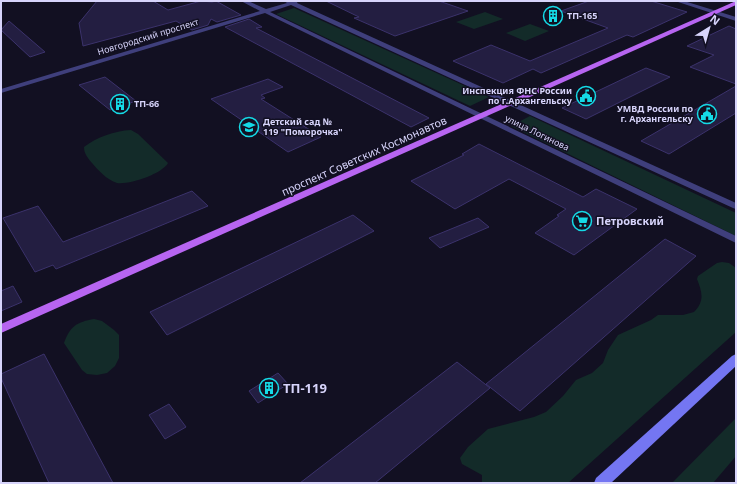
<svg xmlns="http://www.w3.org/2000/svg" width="737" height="484" font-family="'Noto Sans',sans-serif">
<rect width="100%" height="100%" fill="#121022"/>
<g fill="#132b29">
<polygon points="294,8 489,97 470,106 276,14"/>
<polygon points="485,12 503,19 474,29 456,22"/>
<polygon points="530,24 549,31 525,41 506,33"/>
<polygon points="530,116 736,213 736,236 511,126"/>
<path d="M 131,130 L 138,134 L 168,163 C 162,174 129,185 117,183 C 107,180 98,170 92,163 C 88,158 84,154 84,147 C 97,137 114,131 131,130 Z"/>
<path d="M 722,262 L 729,263 L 736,268 L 736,332 L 568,483 L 482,483 L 482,475 L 462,464 L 460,458 L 468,447 L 488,429 L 534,417 L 546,412 L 563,396 L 576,380 L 592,373 L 603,363 L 608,350 L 618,335 L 651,320 L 658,315 L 683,315 L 694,312 C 705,301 702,292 697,279 L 698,276 L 717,263 Z"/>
<path d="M 94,319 L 102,321 L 114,330 L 119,335 L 119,358 L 115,366 L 107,373 L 97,375 L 87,374 L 82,370 L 64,343 C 70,326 77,322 94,319 Z"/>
<polygon points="736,418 736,456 713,483 672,483"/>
</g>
<g fill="#231e41" stroke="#3b326b">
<polygon points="97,1 153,1 168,10 201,1 212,2 216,1 241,15 217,22 211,19 208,25 192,30 176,21 83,46 79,23"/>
<polygon points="326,1 439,1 468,11 395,36 354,18 359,17"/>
<polygon points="589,1 651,1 687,12 633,37 627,35 541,73 533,69 503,83 453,61 491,45 530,61 608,28 561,11"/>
<polygon points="249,19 262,27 256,28 429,118 411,127 225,27"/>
<polygon points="9,21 45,52 30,57 1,30"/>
<polygon points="729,26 736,29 736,84 690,67 714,55 687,46"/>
<polygon points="646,68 670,77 586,119 562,108"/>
<polygon points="105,77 136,101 110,110 79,85"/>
<polygon points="268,79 283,87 261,95 265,98 261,99 321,137 288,152 211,99"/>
<polygon points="736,86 736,113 669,154 641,141"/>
<polygon points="479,144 583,197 596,189 637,209 574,255 535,233 559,216 557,215 566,209 509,179 455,209 411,181 464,155 462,154"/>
<polygon points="192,191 208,206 56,269 53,265 35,272 3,218 38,206 63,242"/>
<polygon points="353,215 374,231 167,335 150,312"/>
<polygon points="478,218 489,227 440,248 429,238"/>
<polygon points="665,239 696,256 520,411 486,384"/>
<polygon points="13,286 22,302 1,311 1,291"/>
<polygon points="44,354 76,414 113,483 49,483 1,378 1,374"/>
<polygon points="457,362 490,388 375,483 300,483"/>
<polygon points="278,373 288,384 258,403 249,391"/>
<polygon points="169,404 186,427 165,439 149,415"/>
</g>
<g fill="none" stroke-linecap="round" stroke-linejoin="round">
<g fill="#3f3f7c" fill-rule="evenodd">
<polygon points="241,1 248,1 266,9 287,3 284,1 298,1 297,3 736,203 736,209 733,208 291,5 270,12 736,236 736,243 265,13 1,93 1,89 260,11"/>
<polygon points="675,1 684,1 736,17 736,21"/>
</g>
<polygon fill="#7476f2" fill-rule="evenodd" points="736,354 736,366 611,483 594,483 596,478 732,356"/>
<polygon fill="#b765f1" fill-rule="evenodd" points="736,1 736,5 1,333 1,324"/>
</g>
<defs>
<g id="building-ring" transform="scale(1)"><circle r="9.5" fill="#121022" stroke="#15dae6" stroke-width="1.5"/><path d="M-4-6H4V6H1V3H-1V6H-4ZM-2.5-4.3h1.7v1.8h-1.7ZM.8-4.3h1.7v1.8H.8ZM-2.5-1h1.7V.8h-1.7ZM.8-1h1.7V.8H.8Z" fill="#15dae6"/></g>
<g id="civic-ring" transform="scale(1)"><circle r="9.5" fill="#121022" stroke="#15dae6" stroke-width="1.5"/><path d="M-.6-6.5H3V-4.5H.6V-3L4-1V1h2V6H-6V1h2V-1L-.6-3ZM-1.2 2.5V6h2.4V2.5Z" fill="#15dae6"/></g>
<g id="school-ring" transform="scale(1)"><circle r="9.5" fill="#121022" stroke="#15dae6" stroke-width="1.5"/><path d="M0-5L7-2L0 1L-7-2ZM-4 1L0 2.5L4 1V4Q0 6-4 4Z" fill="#15dae6"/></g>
<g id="supermarket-ring" transform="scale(1)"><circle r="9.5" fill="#121022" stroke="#15dae6" stroke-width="1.5"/><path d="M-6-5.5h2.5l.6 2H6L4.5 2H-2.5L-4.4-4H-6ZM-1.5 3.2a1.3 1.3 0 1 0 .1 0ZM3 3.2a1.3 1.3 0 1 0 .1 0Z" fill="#15dae6"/></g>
</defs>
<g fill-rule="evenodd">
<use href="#building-ring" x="553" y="16"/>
<use href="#civic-ring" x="586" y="96"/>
<use href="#building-ring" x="120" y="104"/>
<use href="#civic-ring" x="707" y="114"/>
<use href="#school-ring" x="249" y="127"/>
<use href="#supermarket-ring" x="582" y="221"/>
<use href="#building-ring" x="269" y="388"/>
</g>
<g text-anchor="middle" stroke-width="3" stroke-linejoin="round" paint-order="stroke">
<g font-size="9" font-weight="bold" fill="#d7d4fb" stroke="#121022" text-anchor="start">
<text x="567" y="19">ТП-165</text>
<text x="572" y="94" text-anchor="end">Инспекция ФНС России<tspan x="572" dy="10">по г.Архангельску</tspan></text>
<text x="134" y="107">ТП-66</text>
<text x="693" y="112" text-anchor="end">УМВД России по<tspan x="693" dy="10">г. Архангельску</tspan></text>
<text x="263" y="125">Детский сад №<tspan x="263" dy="10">119 "Поморочка"</tspan></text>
</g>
<g font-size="9" fill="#d7d4fb" stroke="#121022">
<text transform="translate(148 37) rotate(-17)" y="3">Новгородский проспект</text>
<text transform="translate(537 133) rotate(26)" y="3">улица Логинова</text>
</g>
<g font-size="11" fill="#d7d4fb" stroke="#121022">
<text transform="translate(364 156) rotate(-24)" y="4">проспект Советских Космонавтов</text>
</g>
<g font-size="11" font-weight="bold" fill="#d7d4fb" stroke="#121022" text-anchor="start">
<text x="596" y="225">Петровский</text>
</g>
<g font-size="13" font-weight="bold" fill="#d7d4fb" stroke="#121022" text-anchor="start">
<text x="283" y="393">ТП-119</text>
</g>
</g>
<rect width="737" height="484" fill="none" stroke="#d7d4fb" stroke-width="4"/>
<g transform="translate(709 28) rotate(37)" stroke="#121022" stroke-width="3" paint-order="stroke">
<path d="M0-3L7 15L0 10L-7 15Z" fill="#d7d4fb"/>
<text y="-6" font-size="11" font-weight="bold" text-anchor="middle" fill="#d7d4fb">N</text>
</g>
</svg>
